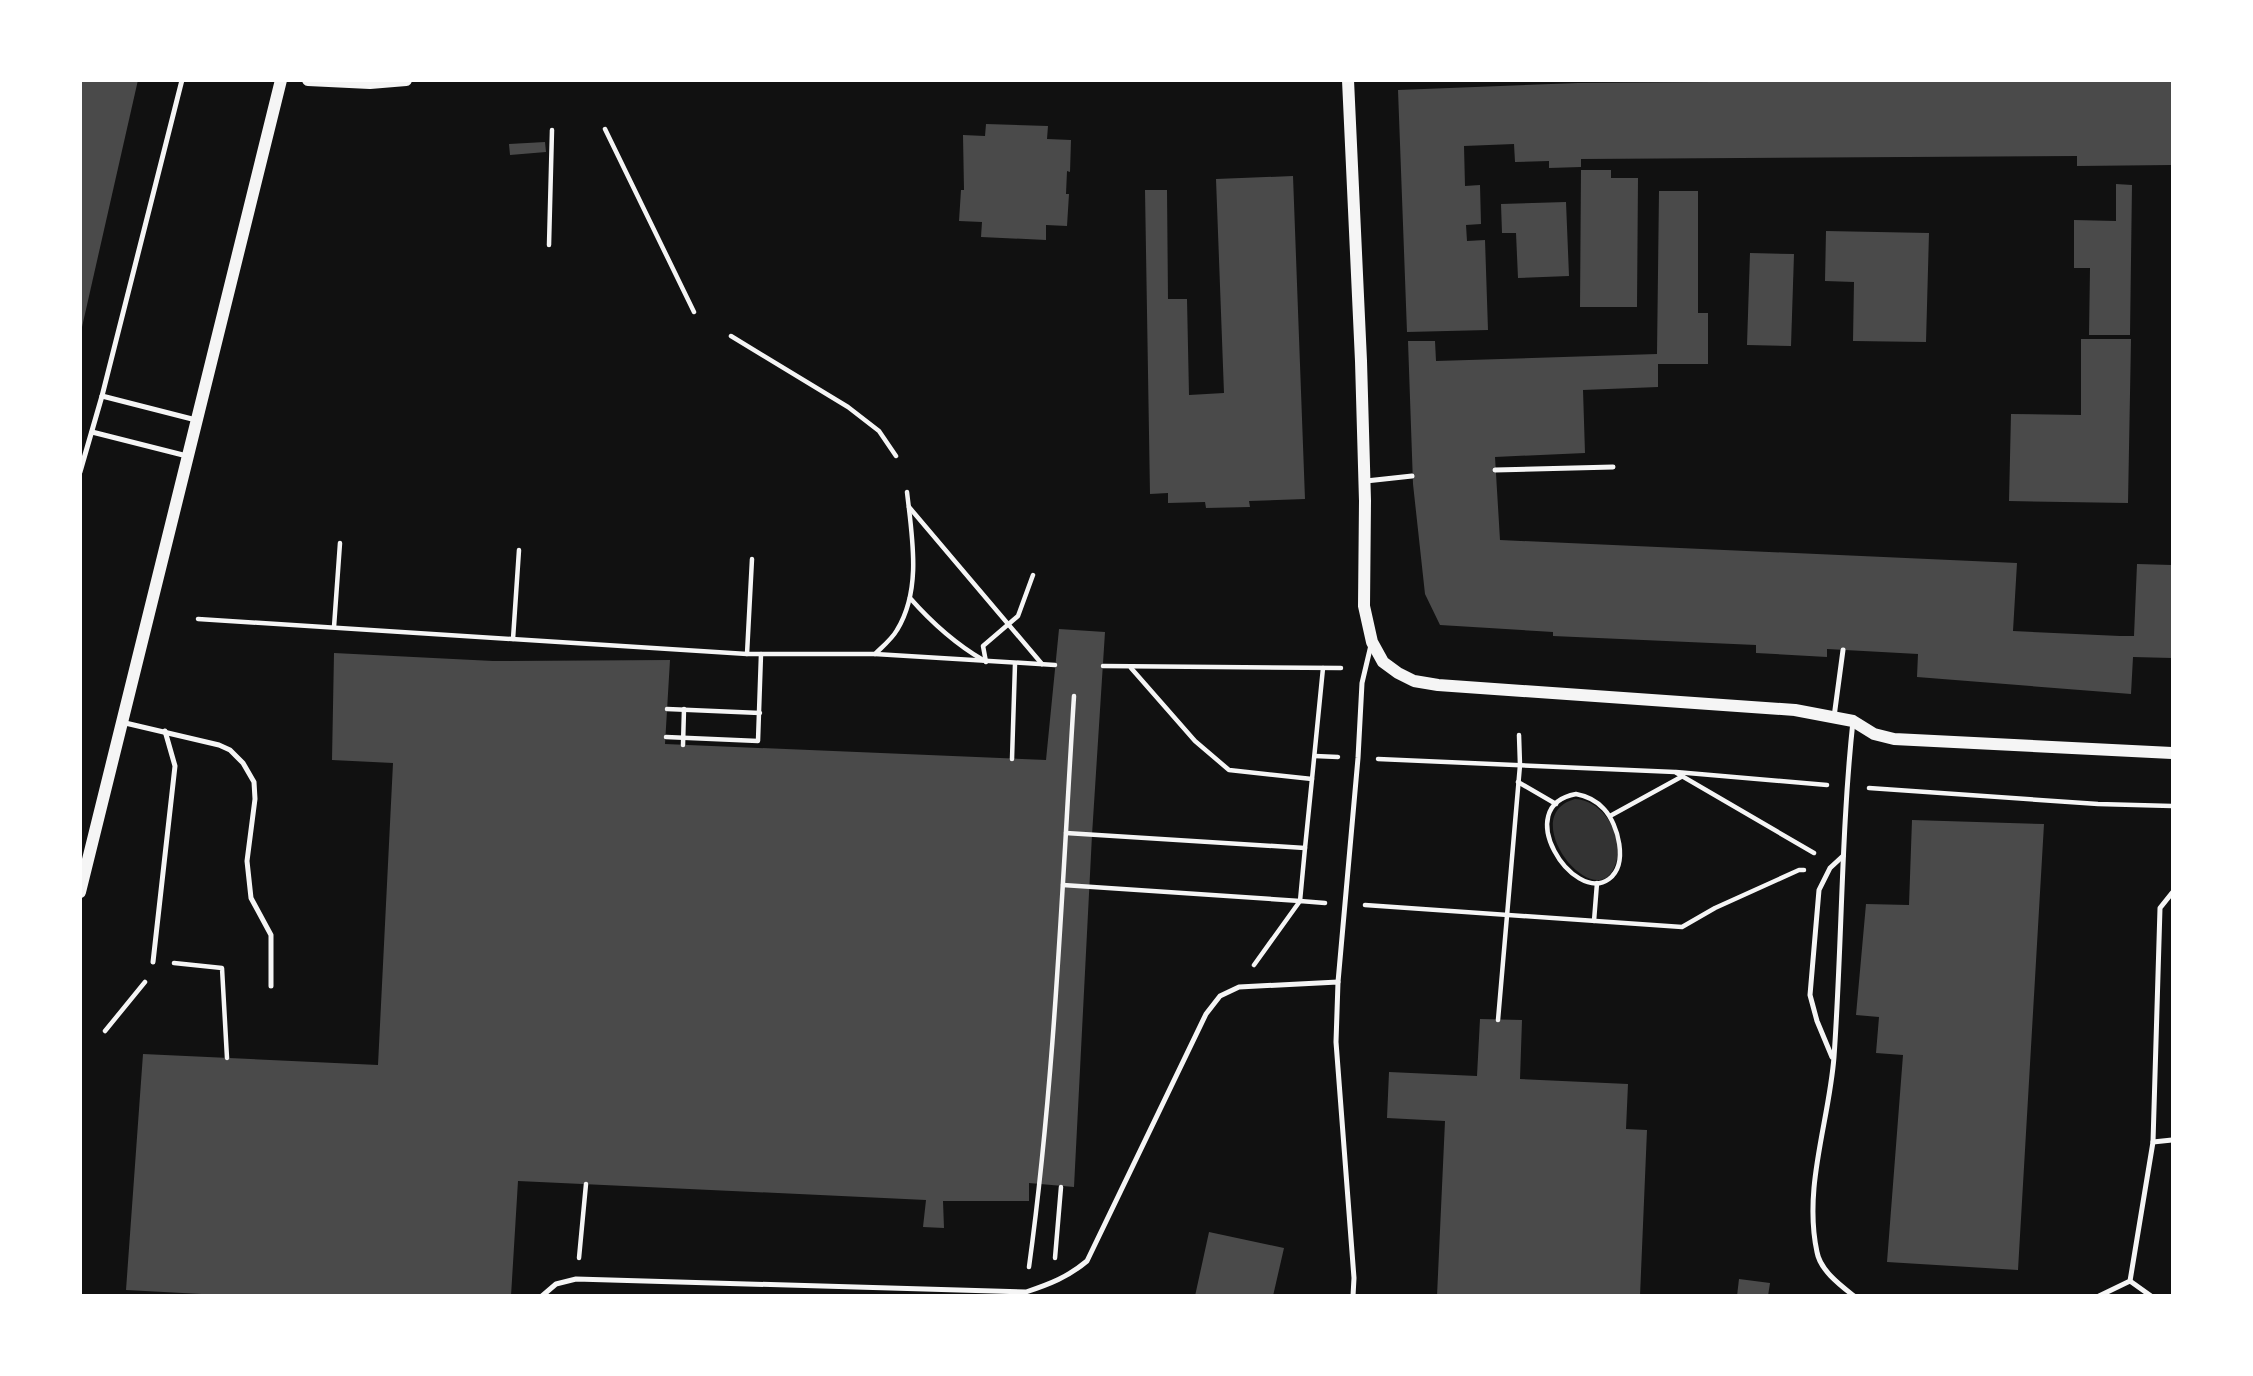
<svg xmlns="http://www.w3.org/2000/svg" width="2253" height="1376" font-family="Signika,sans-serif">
<rect width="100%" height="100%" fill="#111"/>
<path fill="#333" d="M 1575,799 C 1606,800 1628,843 1613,870 C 1591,911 1516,815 1575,799 Z"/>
<g fill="#4a4a4a">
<polygon points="80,80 138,80 82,327 80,327"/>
<polygon points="1954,80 2172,80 2172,165 2077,166 2077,156 1581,159 1581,167 1549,168 1549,161 1515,162 1514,144 1464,146 1465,186 1480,185 1481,224 1466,225 1467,241 1485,240 1488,330 1407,332 1398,90 1578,83"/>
<polygon points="986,124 1048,126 1047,139 1071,140 1070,172 1067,171 1066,194 1069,194 1067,226 1046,225 1046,240 981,237 982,222 959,221 961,190 964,190 963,135 985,136"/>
<polygon points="545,142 546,152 510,155 509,144"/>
<polygon points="1581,170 1611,170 1611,178 1638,178 1637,307 1580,307"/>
<polygon points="1293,176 1305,499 1249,501 1250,507 1206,508 1205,502 1168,503 1168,493 1150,494 1145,190 1167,190 1168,299 1187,299 1189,395 1224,393 1216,179"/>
<polygon points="2116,184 2132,185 2130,335 2089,335 2090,268 2074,268 2074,220 2116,221"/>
<polygon points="1659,191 1698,191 1698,313 1708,313 1708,364 1658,364 1658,387 1583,390 1585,453 1495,457 1500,540 2017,563 2013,631 2120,636 2134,636 2137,564 2172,565 2172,658 2133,657 2131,694 1917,677 1918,654 1827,649 1827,657 1756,653 1756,645 1553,636 1553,632 1440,625 1425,594 1413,484 1408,341 1435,341 1436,361 1657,354"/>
<polygon points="1566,202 1569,276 1518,278 1516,233 1502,233 1501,204"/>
<polygon points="1826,231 1929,233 1926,342 1853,341 1854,282 1825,281"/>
<polygon points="1750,253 1794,254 1791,346 1747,345"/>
<polygon points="2081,339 2131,339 2128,503 2009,501 2011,414 2081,415"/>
<polygon points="1059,629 1105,632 1092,835 1074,1187 1029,1183 1029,1201 943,1201 944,1228 923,1227 926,1200 518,1181 511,1296 239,1296 126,1290 143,1054 378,1065 393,763 332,760 334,653 493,661 670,660 665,744 1046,760"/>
<polygon points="1912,820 2044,824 2018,1270 1887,1262 1903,1055 1876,1053 1879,1017 1856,1015 1866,904 1909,905"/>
<polygon points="1480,1019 1522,1020 1520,1079 1628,1084 1626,1129 1647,1130 1640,1296 1437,1296 1445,1121 1387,1118 1389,1072 1477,1076"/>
<polygon points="1209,1232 1284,1248 1273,1296 1195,1296"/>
<polygon points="1739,1279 1770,1283 1768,1296 1737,1296"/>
</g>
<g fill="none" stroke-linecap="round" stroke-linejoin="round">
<g stroke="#f5f5f5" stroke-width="4.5">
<polyline points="605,129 694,312"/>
<polyline points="549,245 552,130"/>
<polyline points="731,336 848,407 879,431 896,456"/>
<polyline points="909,507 1042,664"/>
<path d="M 910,598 C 932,623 954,643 983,660"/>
<polyline points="198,619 747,654 875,654 1055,665"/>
<polyline points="334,627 340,543"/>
<polyline points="513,639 519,550"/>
<polyline points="747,654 752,559"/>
<path d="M 875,654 C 882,647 892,639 897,630 C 922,589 912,537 907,492"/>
<polyline points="986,662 983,646 1018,616 1033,575"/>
<polyline points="1103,666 1341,668"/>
<polyline points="1131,668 1195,741 1229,770 1312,779 1323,668"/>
<polyline points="667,709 760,713"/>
<polyline points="666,737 758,741 761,654"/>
<polyline points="683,745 684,709"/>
<polyline points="1315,756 1338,757"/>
<polyline points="1012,759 1015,664"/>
<polyline points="1378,759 1675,772 1814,853"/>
<polyline points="1676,772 1827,785"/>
<polyline points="1518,782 1556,804"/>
<polyline points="1869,788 2098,804 2172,806"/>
<path d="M 1576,794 C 1587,796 1596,800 1604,809 C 1618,824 1629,864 1609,879 C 1573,905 1510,806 1576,794 Z"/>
<polyline points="1610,816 1681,777"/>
<polyline points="1066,833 1305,848 1312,779"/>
<polyline points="1063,885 1300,901 1305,848"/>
<polyline points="1365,905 1682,927 1715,908 1799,870 1804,870"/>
<polyline points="1594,921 1597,883"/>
<polyline points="174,963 222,968 227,1058"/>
<polyline points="1254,965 1300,901 1325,903"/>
<polyline points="1498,1020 1520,765 1519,735"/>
<polyline points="105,1031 145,982"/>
<polyline points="579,1258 586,1184"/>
<polyline points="1055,1258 1061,1187"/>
<path d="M 1029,1267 C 1055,1078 1062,886 1074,696"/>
</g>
<g stroke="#f5f5f5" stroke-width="5">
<polyline points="102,396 196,420"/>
<polyline points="92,432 187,456"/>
<polyline points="1495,470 1613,467"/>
<polyline points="80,472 102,396 182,80"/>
<polyline points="1366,481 1412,476"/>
<polyline points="1834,717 1843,650"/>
<path d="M 1853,721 C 1841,833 1842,945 1834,1057 C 1829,1122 1803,1187 1817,1252 C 1820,1270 1840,1285 1854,1296"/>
<polyline points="121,722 219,745 230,750 243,763 254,782 255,799 247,861 251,898 271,935 271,986"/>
<polyline points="153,962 175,766 165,731"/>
<polyline points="1338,982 1358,758 1362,683 1371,645"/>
<polyline points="1832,1057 1817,1021 1810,995 1819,890 1830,868 1843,856"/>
<polyline points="2153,1142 2172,1140"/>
<polyline points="2130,1281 2151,1296"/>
<path d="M 542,1296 L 556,1284 L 576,1279 L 1026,1292 C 1050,1284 1068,1277 1087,1261 L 1206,1014 L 1220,996 L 1239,987 L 1338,982 L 1336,1042 L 1354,1278 L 1353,1296"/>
<polyline points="2099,1296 2130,1281 2153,1142 2160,908 2172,893"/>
</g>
<g stroke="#f5f5f5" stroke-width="12">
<polyline points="308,80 370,83 406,80"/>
<polyline points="1348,80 1361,361 1365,501 1364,606 1372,642 1383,662 1398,673 1414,681 1438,685 1795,710 1853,721 1874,734 1894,739 2172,753"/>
<polyline points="80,892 281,80"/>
</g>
</g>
<rect width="2253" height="1376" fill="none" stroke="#ffffff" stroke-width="164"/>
</svg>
